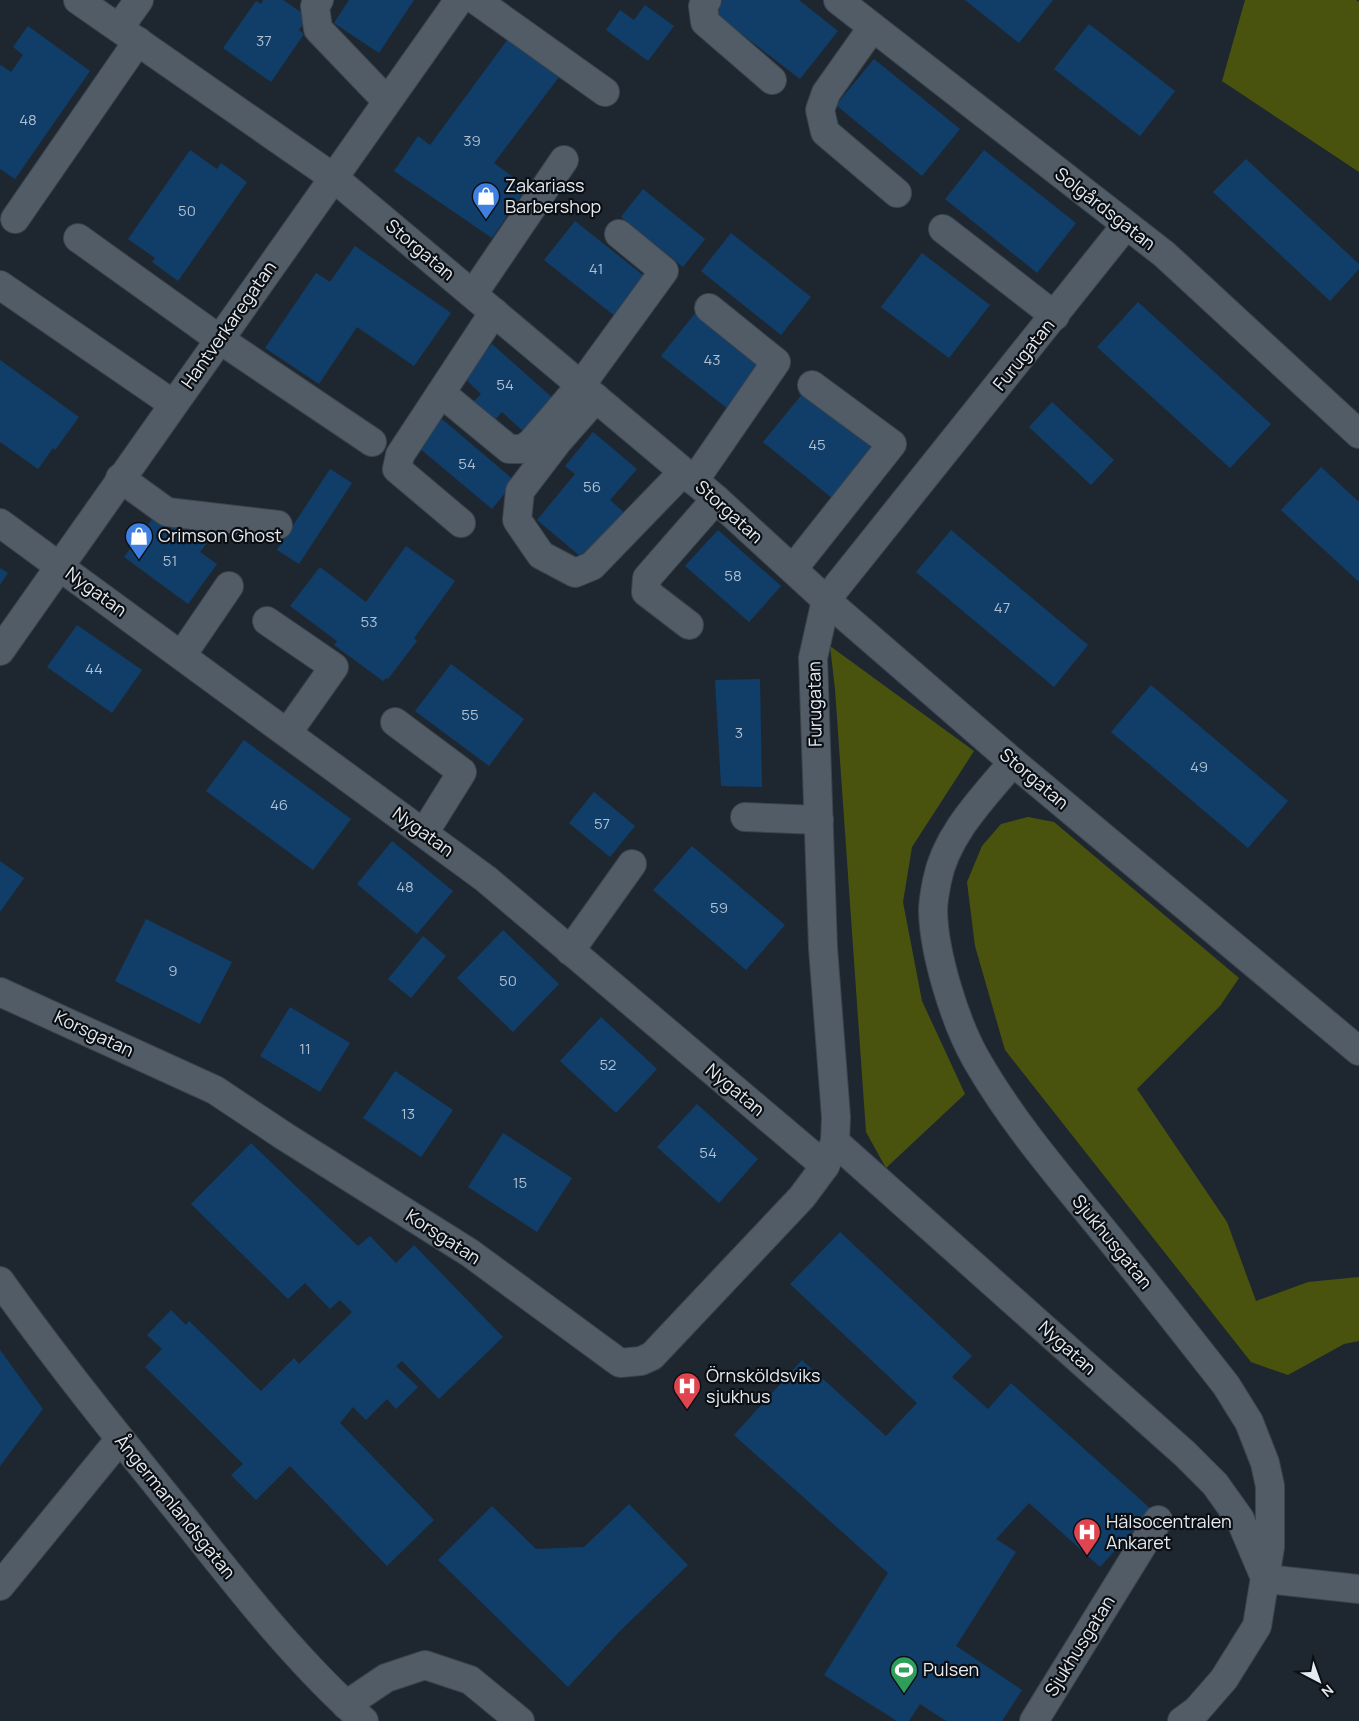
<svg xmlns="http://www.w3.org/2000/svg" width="1359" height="1721" font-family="Manrope,sans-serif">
<rect width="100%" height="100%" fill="#1e2730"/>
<g fill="#4a530d">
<polygon points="1245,0 1356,0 1359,2 1359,172 1222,81"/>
<polygon points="830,646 974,751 912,847 903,902 922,1001 965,1094 886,1168 866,1132 835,689"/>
<polygon points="1028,817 1054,822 1239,978 1220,1006 1137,1089 1227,1222 1256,1301 1308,1282 1359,1277 1359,1341 1344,1344 1288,1375 1251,1362 1005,1050 975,946 967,882 982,846 1001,824"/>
</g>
<g fill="#103e69">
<polygon points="263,0 283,0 308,17 299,30 304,34 271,82 223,48 256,1 261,4"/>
<polygon points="349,0 414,0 379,53 334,23"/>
<polygon points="723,0 799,0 838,31 800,79 713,12"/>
<polygon points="965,0 1053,0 1019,43"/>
<polygon points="645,5 674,26 648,61 606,30 620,10 634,20"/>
<polygon points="1089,24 1175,91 1140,136 1054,69"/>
<polygon points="28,26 90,71 15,179 0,169 0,66 1,65 11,72 23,55 13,47"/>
<polygon points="508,39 559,77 494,163 527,187 492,238 394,171 418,136 430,145"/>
<polygon points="874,59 960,129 922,176 836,105"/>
<polygon points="190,150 217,169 221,163 247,182 178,281 152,262 155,258 128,239"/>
<polygon points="984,150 1076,223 1037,273 945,199"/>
<polygon points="1246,159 1359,264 1359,269 1330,301 1213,192"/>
<polygon points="643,189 705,239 683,267 621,217"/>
<polygon points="575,221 648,279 616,317 544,260"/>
<polygon points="731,233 811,297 781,335 701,271"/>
<polygon points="355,246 451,313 414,366 357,327 319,384 265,348 316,273 330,282"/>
<polygon points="922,253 990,305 949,358 881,307"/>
<polygon points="1138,302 1271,424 1230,468 1097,347"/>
<polygon points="696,312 763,365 728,409 661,356"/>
<polygon points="492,344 555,400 525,433 502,412 494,421 474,401 481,394 463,377"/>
<polygon points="0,360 79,417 55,450 53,448 38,469 0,442"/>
<polygon points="803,393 872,448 832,498 763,442"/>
<polygon points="1052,402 1114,460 1091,485 1029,427"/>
<polygon points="442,419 515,481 492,509 418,447"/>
<polygon points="593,432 637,469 610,500 626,514 586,561 537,520 575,474 565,466"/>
<polygon points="1321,467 1359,502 1359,582 1281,510"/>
<polygon points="330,469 352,483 299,564 277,550"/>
<polygon points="153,518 170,530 176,522 206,544 200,552 217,564 188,604 124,557"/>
<polygon points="718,530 781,586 749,622 685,566"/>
<polygon points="951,530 1088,645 1054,687 916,572"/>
<polygon points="406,546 455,581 414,638 417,641 388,679 386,678 383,681 334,645 337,641 290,606 320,567 366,602"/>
<polygon points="0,568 8,573 0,585"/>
<polygon points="77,625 142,670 112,713 47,667"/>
<polygon points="451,664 524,719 489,766 415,711"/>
<polygon points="760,679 762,787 721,786 715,680"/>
<polygon points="1151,685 1288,801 1248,848 1111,732"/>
<polygon points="244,740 351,819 313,870 206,791"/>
<polygon points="594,792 635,826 610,857 569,823"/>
<polygon points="392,841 453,891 417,934 357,884"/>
<polygon points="692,846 785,925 746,970 653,890"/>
<polygon points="0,861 24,878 0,912"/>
<polygon points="146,919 232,962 200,1024 115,981"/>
<polygon points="503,930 559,984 513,1032 457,978"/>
<polygon points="423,936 446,956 411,998 388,979"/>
<polygon points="290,1007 350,1043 320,1092 260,1056"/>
<polygon points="601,1017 657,1069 616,1113 560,1061"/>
<polygon points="395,1071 453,1110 421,1157 363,1118"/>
<polygon points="697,1104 758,1159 719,1203 657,1147"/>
<polygon points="503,1133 572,1178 537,1232 468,1187"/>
<polygon points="251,1143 358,1246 370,1236 396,1263 414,1245 503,1337 439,1399 402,1361 396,1366 418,1387 396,1409 387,1399 366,1420 353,1407 340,1423 434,1520 387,1566 290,1466 256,1500 231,1475 243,1464 145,1367 162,1349 147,1335 171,1310 186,1325 189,1321 261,1391 294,1358 299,1364 352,1312 340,1300 330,1309 305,1283 288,1299 191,1204"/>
<polygon points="840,1232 972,1356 952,1377 988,1409 1011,1383 1152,1510 1100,1567 1029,1503 996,1539 1016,1552 956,1646 1022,1690 1002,1721 946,1721 920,1704 909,1721 897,1721 824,1675 888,1573 734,1435 802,1360 886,1436 917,1403 790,1284"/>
<polygon points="0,1350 43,1409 0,1466"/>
<polygon points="629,1504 688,1565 620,1631 568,1687 438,1560 492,1506 536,1549 584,1547"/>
</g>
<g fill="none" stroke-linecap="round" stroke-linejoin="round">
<g stroke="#3c444c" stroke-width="30">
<g id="minor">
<polyline points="78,0 334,178 716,499 826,600 1013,762 1359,1051"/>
<polyline points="319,0 315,6 318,29 387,101"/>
<polyline points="476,0 605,92"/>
<polyline points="707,0 703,6 705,22 772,80"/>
<polyline points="838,0 1164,254 1359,434"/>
<polyline points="119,28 139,0"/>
<polyline points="872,28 826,93 820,110 825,132 897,193"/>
<polyline points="15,219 138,41"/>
<polyline points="943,229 1055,316"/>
<polyline points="78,238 219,339 372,442"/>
<polyline points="0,285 173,404"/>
<polyline points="473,294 564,160"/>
<polyline points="441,393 509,449 523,449 532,442 581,385 664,271 619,234"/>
<polyline points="596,398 559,440 520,491 517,520 541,555 575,573 592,566 683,472"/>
<polyline points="120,478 167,512 278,525"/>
<polyline points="694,481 776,362 709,308"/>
<polyline points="0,523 486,879 825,1166"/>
<polyline points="461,523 397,469 400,455 494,312"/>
<polyline points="793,569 892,444 812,385"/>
<polyline points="267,621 334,667 288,732"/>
<polyline points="689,625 646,592 647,578 716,499"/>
<polyline points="0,651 459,0"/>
<polyline points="182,655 229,586"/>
<polyline points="395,722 462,772 424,833"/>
<path d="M 1013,762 C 984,797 946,834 937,881 C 935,891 933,902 933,911 C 934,954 955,1022 976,1059 C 1013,1124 1064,1182 1111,1240 C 1150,1288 1188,1337 1226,1385 L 1249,1422 L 1265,1463 L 1270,1486 L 1270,1547 L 1257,1626 L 1224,1679 L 1197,1710 L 1182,1721"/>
<polyline points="745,817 819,820"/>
<polyline points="570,951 632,864"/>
<polyline points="0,992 215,1090 284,1136 470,1253 620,1363 641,1361 652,1356 802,1197 825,1166 835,1142 836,1117 823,948 813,658 826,600 1126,225"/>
<polyline points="835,1142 1185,1454 1215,1484 1240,1519 1265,1578"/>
<path d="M 0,1281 C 59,1364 124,1444 188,1523 C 241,1590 300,1665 364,1721"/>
<polyline points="1266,1579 1359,1589"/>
<polyline points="0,1586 120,1439"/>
<polyline points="346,1705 386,1678 425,1665 470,1680 520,1721"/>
<polyline points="1034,1721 1158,1520"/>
</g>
</g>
<use href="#minor" stroke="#525c67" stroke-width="28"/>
</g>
<defs>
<g id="shop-pin" transform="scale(1.4375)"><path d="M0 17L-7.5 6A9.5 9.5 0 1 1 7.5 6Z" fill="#3f7fe0" stroke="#0b0f13"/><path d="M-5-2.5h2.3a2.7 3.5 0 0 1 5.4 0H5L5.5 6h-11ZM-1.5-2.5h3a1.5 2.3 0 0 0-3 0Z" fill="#fff"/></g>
<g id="hospital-pin" transform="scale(1.4375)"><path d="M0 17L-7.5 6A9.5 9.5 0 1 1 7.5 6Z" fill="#e0444e" stroke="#0b0f13"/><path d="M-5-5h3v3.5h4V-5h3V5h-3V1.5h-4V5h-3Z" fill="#fff"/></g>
<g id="stadium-pin" transform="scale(1.4375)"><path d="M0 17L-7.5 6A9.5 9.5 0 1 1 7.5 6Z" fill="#2e9e5b" stroke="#0b0f13"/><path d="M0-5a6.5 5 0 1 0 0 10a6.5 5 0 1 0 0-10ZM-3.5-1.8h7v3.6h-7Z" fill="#fff"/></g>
</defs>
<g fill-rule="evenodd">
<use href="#shop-pin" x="486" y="196"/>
<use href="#shop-pin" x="139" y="536"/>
<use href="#hospital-pin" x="687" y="1386"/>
<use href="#hospital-pin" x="1087" y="1532"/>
<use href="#stadium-pin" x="904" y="1670"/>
</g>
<g text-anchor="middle" stroke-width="4.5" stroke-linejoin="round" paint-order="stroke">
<g font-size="15" fill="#afbfcf">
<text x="264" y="46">37</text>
<text x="28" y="125">48</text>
<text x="472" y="146">39</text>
<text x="187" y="216">50</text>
<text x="596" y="274">41</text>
<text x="712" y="365">43</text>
<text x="505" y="390">54</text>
<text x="817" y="450">45</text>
<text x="467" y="469">54</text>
<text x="592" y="492">56</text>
<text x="170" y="566">51</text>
<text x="733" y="581">58</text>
<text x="1002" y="613">47</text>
<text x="369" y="627">53</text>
<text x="94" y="674">44</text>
<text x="470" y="720">55</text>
<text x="739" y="738">3</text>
<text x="1199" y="772">49</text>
<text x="279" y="810">46</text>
<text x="602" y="829">57</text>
<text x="405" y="892">48</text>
<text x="719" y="913">59</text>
<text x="173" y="976">9</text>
<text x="508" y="986">50</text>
<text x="305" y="1054">11</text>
<text x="608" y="1070">52</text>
<text x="408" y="1119">13</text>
<text x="708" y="1158">54</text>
<text x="520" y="1188">15</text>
</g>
<g font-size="18" fill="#e4eaf1" stroke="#0b0f13" text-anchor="start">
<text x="505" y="192">Zakariass<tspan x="505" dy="21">Barbershop</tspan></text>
<text x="158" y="542">Crimson Ghost</text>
<text x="706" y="1382">Örnsköldsviks<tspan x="706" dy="21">sjukhus</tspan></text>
<text x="1106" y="1528">Hälsocentralen<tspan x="1106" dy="21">Ankaret</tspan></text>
<text x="923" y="1676">Pulsen</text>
</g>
<g font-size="18" fill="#e4eaf1" stroke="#0b0f13">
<text transform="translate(1105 209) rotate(38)" y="6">Solgårdsgatan</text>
<text transform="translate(420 250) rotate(40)" y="6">Storgatan</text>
<text transform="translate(229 325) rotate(-55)" y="6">Hantverkaregatan</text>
<text transform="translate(1024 355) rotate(-51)" y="6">Furugatan</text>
<text transform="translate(729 512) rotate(42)" y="6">Storgatan</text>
<text transform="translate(96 592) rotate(36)" y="6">Nygatan</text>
<text transform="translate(815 704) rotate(-91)" y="6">Furugatan</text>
<text transform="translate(1034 779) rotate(40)" y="6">Storgatan</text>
<text transform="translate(423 832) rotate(36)" y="6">Nygatan</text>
<text transform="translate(94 1034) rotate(25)" y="6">Korsgatan</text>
<text transform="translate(735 1090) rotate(40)" y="6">Nygatan</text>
<text transform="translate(443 1237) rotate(33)" y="6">Korsgatan</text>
<text transform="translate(1112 1242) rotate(51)" y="6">Sjukhusgatan</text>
<text transform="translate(1067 1348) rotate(42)" y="6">Nygatan</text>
<text transform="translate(175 1507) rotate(51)" y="6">Ångermanlandsgatan</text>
<text transform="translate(1080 1646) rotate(-58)" y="6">Sjukhusgatan</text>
</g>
</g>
<g transform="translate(1319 1681) rotate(139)" stroke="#0b0f13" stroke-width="4" paint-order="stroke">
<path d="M0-4L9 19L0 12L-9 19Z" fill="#e4eaf1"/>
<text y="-8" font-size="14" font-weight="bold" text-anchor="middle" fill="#e4eaf1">N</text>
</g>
</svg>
